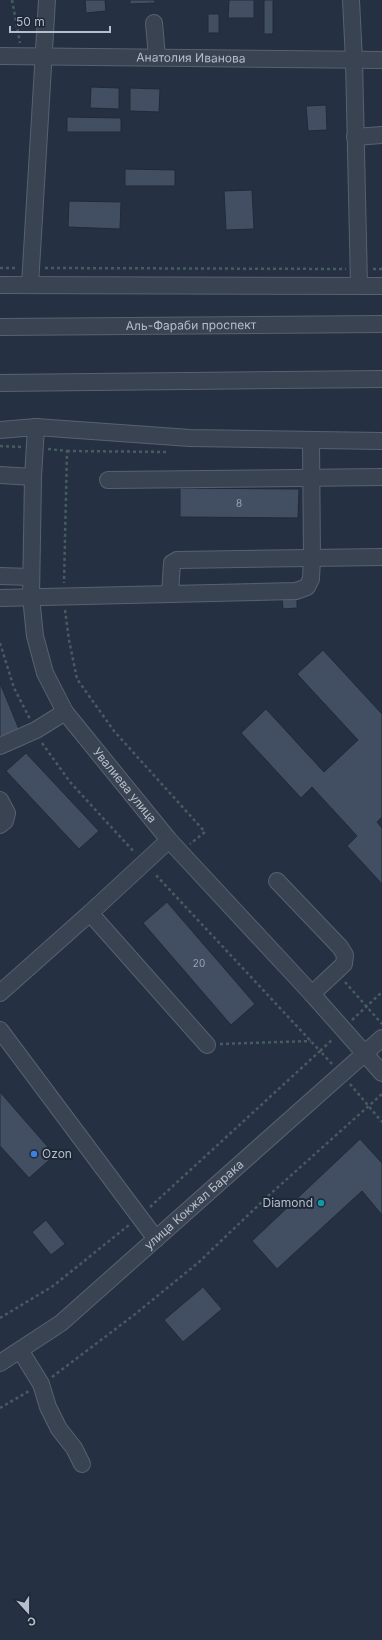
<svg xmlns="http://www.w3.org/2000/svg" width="382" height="1640" font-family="Inter,sans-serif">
<rect width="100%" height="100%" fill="#253142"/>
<g fill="#424e62" stroke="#202a39">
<polygon points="85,0 105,0 106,11 86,13"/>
<polygon points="130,0 155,0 155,3 130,4"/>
<polygon points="229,0 254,0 254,18 228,18"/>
<rect x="264" y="0" width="9" height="34"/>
<rect x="208" y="14" width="11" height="19"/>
<polygon points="91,87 119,88 119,109 90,108"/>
<polygon points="130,88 160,89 159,112 130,111"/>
<polygon points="326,105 327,130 308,131 306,106"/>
<polygon points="67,117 121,118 121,132 67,132"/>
<polygon points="125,169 175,170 175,186 125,186"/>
<polygon points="252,190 254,229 226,230 224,191"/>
<polygon points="69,201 121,202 120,229 68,227"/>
<polygon points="180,488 299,489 298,518 180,517"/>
<polygon points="282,596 297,596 297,608 283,609"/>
<polygon points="323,650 382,714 382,817 377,822 382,828 382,884 347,846 357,836 312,787 301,798 241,733 266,709 324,772 358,740 297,674"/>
<polygon points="0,683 21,734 0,742"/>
<polygon points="26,753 99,831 79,849 6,771"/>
<polygon points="167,902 255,1004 231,1025 143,923"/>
<polygon points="0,1092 55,1155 29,1178 0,1146"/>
<polygon points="360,1139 382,1163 382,1215 362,1191 277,1269 252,1241"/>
<polygon points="46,1220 65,1244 51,1255 32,1232"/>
<polygon points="203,1287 222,1309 183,1342 164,1320"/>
</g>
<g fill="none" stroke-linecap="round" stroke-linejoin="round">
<g stroke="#58616f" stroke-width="18">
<g id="minor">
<polyline points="351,0 354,60 359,286"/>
<polyline points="154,23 157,57"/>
<path id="s1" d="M 0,56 L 382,60"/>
<polyline points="355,137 382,135"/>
<polyline points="0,285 382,286"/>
<polyline points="30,285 47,0"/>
<path id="s2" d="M 0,327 L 382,324"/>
<polyline points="0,383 382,379"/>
<path id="s3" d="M 36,427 L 33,477 L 31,597 L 35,636 L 45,673 L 65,712 L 169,840 L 312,994 L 382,1073"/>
<polyline points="0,430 36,427 190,438 382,441"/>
<polyline points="0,475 33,477"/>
<polyline points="108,480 382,477"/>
<polyline points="0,576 31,577"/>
<polyline points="170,594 172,563 177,560 382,557"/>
<polyline points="0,598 296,591 307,587 311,579 312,558 311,441"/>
<polyline points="0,746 36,730 65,712"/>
<polyline points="0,800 7,813 5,821 0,825"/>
<polyline points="169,840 90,913 207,1045"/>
<polyline points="277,881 340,947 345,955 344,964 312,994"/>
<polyline points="0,993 90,913"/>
<polyline points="0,1030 156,1239"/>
<polyline points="20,1350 41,1384 48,1407 59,1429 74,1448 82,1464"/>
<path id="s4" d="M 0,1363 L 61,1323 L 382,1038"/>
</g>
</g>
<g stroke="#465c60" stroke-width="2.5" stroke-dasharray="3 3" stroke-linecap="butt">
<polyline points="12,0 20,43"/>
<polyline points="0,268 18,268"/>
<polyline points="45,268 346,269"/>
<polyline points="373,269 382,269"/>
<polyline points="0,446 21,447"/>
<polyline points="48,449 67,451 64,583"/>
<polyline points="67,451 168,452"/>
<polyline points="65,610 69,640 77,679 114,731 205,832 190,844"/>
<polyline points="0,643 14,688 30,719"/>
<polyline points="42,743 70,782 135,853"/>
<polyline points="345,982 382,1024"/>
<polyline points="352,1020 382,992"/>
<polyline points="220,1044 311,1041"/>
<polyline points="332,1064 320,1051 333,1039"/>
<polyline points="350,1084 382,1122"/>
<polyline points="150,1207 320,1051 154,873"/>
<polyline points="0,1318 53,1286 129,1225"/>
<polyline points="52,1377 134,1315 199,1262 268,1196 382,1094"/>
<polyline points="0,1408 29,1391"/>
</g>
<use href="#minor" stroke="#3a4352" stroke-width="16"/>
</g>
<circle fill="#3f7fe0" stroke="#1e2837" stroke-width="1.5" cx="34" cy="1154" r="4"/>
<circle fill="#0f9aa8" stroke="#1e2837" stroke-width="1.5" cx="321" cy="1203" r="4"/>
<g text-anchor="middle" stroke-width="4" stroke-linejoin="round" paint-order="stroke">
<g font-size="10" fill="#9aa2b2">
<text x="239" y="507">8</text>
<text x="199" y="967">20</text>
</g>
<g font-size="12" fill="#b7becc" stroke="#1e2837">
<text dy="4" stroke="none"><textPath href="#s1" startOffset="191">Анатолия Иванова</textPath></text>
<text dy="4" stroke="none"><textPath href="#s2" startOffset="191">Аль-Фараби проспект</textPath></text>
<text dy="4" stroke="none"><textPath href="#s3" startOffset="386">Увалиева улица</textPath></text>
<text dy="4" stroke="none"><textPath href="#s4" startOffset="251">улица Кокжал Барака</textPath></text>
</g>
<g font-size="12" fill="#b7becc" stroke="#1e2837" text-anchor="start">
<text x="42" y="1158">Ozon</text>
<text x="313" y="1207" text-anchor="end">Diamond</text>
</g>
</g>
<g transform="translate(28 1612) rotate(159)" stroke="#1e2837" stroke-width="3" paint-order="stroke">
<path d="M0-3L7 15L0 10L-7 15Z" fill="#b7becc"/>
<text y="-6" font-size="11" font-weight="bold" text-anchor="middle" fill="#b7becc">С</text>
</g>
<path d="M10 26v6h100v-6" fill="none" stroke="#b7becc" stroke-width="2"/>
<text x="16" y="26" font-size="12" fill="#b7becc" stroke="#1e2837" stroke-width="3" paint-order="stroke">50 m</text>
</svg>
